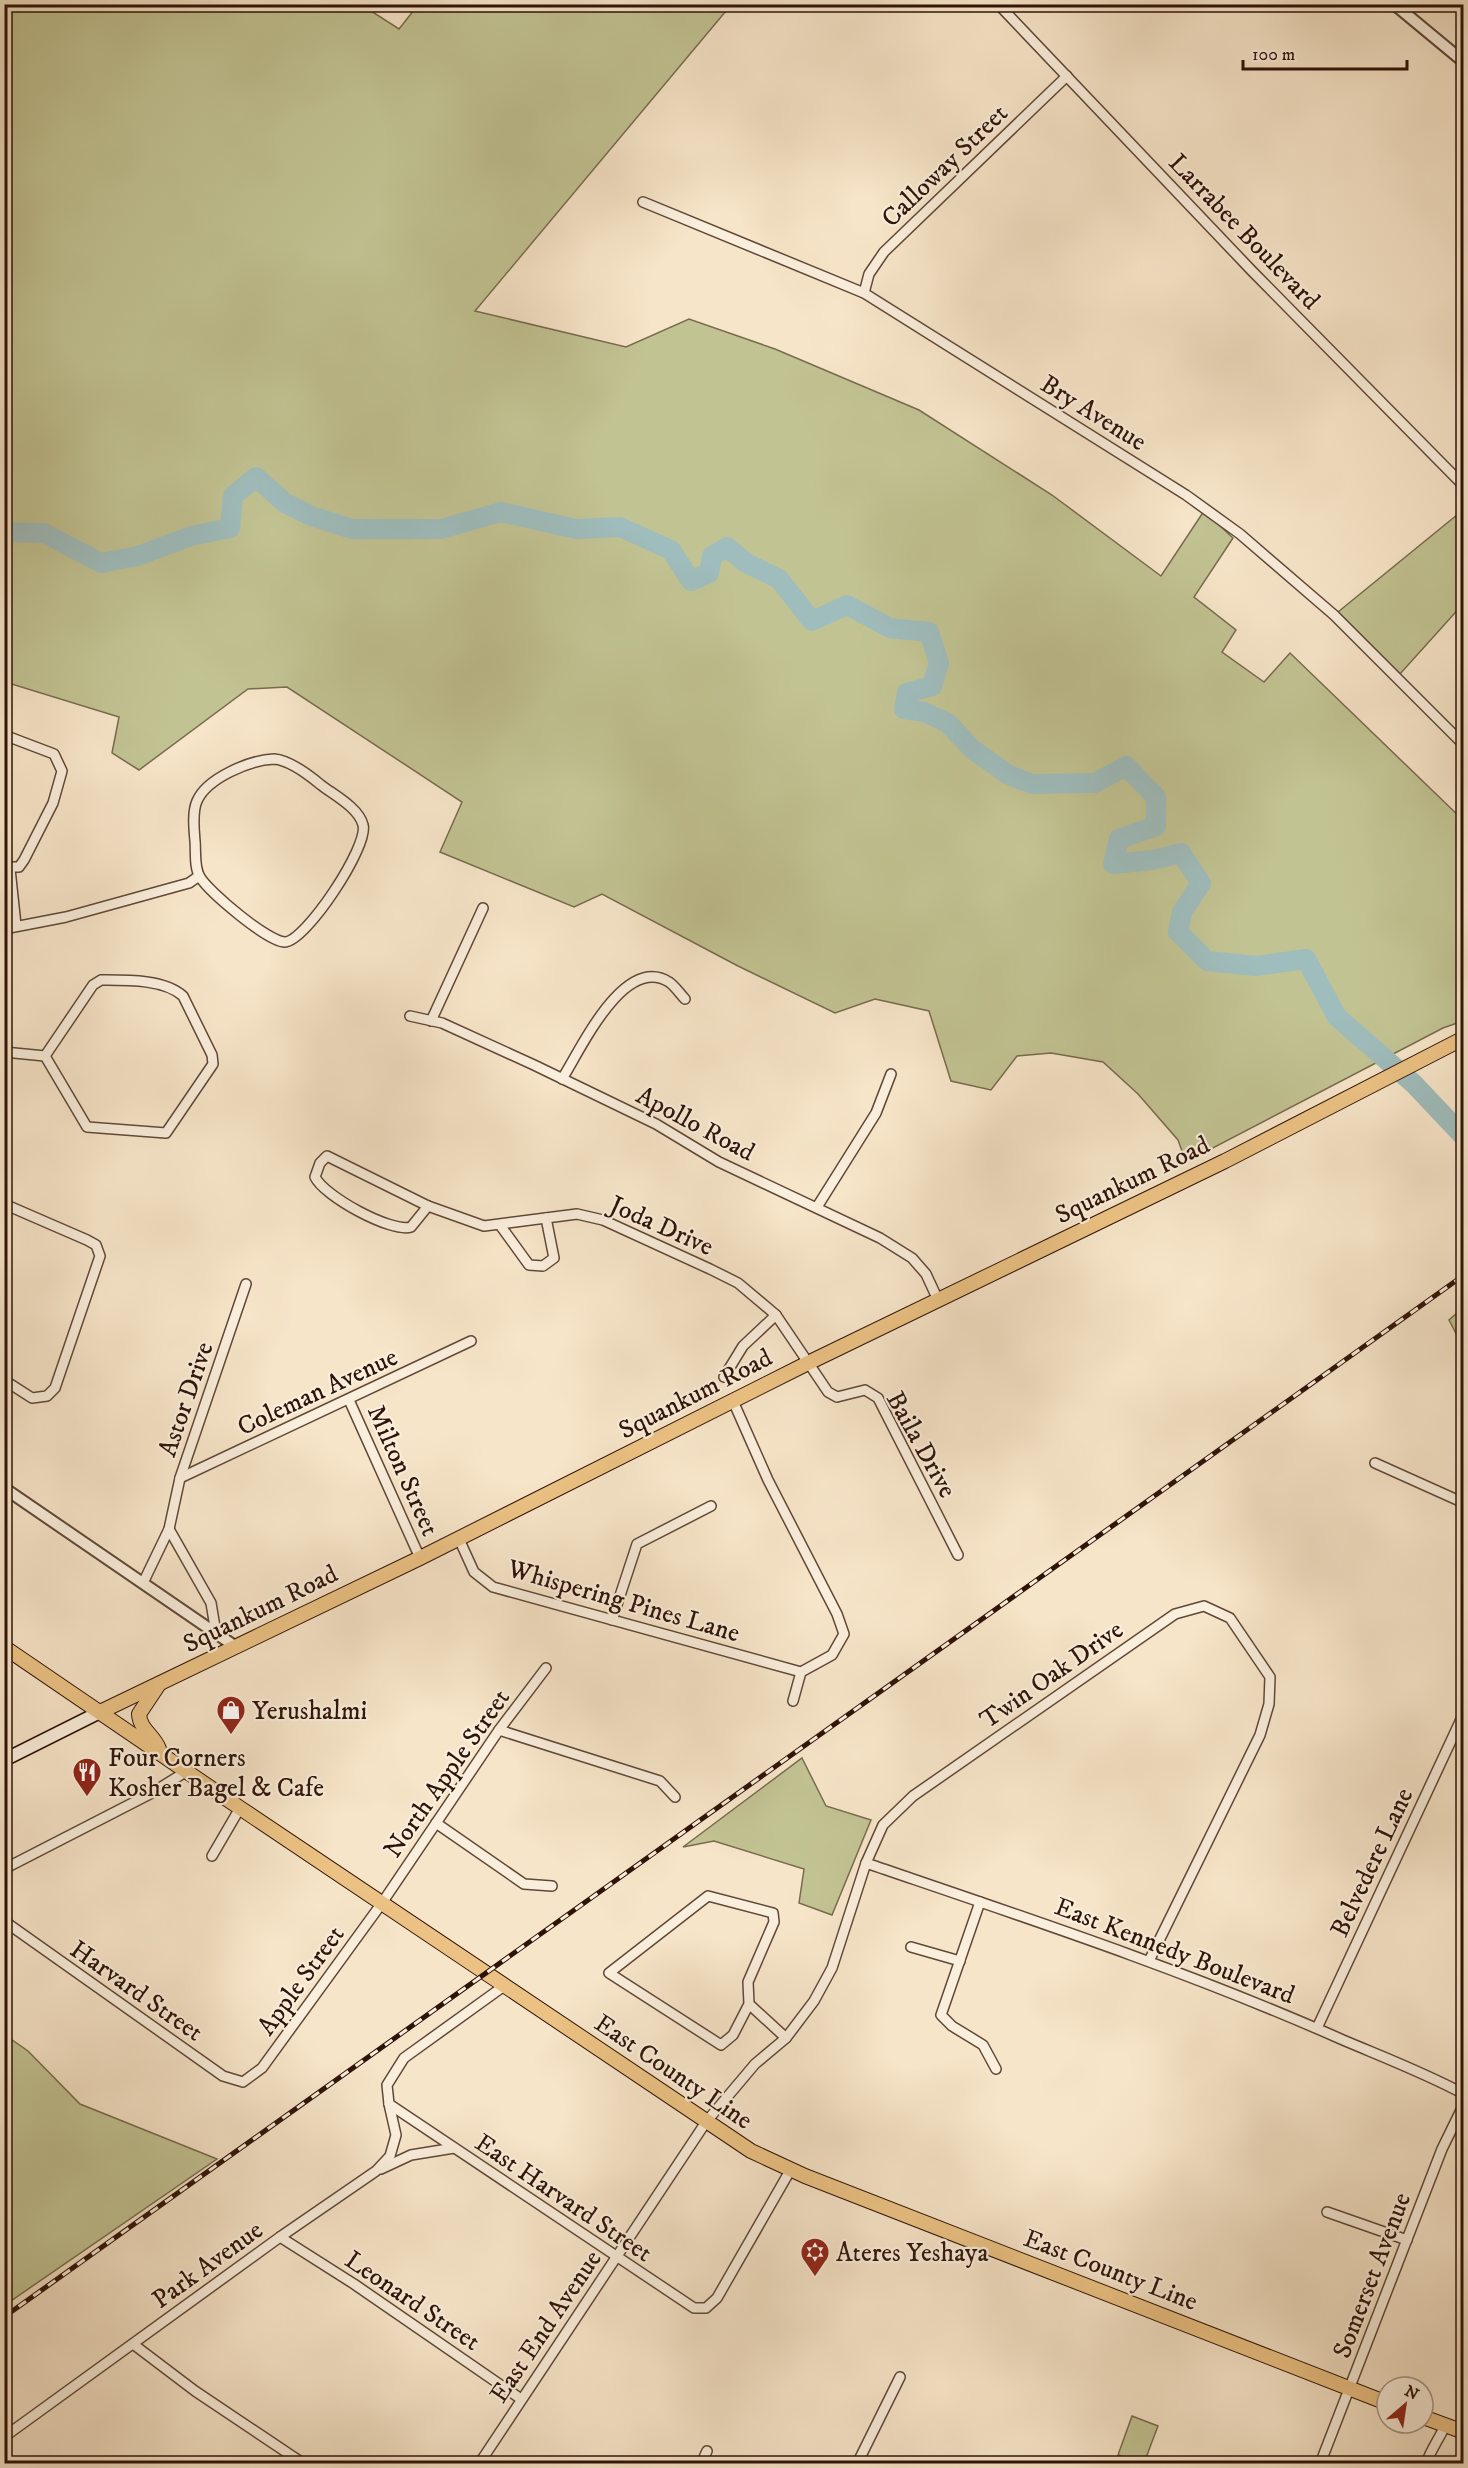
<svg xmlns="http://www.w3.org/2000/svg" width="1468" height="2468" font-family="'IM FELL DW Pica',serif">
<rect width="100%" height="100%" fill="#f7e5c9"/>
<filter id="stains"><feTurbulence type="fractalNoise" baseFrequency=".00333" numOctaves="4"/><feColorMatrix values="0 0 0 0 .2 0 0 0 0 .09 0 0 0 0 .02 0 0 0 .5 -.17"/></filter>
<radialGradient id="worn" r=".72"><stop offset=".6" stop-color="#630" stop-opacity="0"/><stop offset="1" stop-color="#630" stop-opacity=".3"/></radialGradient>
<g fill="#c2c393" stroke="#786b4e" stroke-width="1.5">
<polygon points="4,5 376,5 371,11 399,29 418,5 731,5 475,311 626,347 689,319 775,349 919,410 1052,495 1161,576 1204,511 1233,538 1194,597 1236,630 1222,652 1264,682 1290,653 1463,820 1463,1021 1443,1028 1186,1162 1178,1140 1138,1094 1103,1062 1051,1053 1017,1056 991,1090 951,1081 929,1011 875,999 835,1013 738,966 602,894 574,907 440,852 462,802 287,687 248,689 139,770 112,753 119,717 5,682"/>
<polygon points="1463,510 1463,604 1400,674 1338,612"/>
<polygon points="1463,1308 1463,1347 1449,1320"/>
<polygon points="802,1758 826,1806 871,1820 832,1915 799,1903 804,1869 714,1841 683,1847"/>
<polygon points="5,2035 28,2051 80,2104 217,2159 5,2305"/>
<polygon points="1132,2416 1158,2426 1144,2463 1118,2455"/>
</g>
<g fill="none" stroke-linecap="round" stroke-linejoin="round">
<polyline stroke="#9fbdbd" stroke-width="20" points="4,532 44,533 101,563 138,556 191,536 230,528 233,496 256,477 285,503 311,516 352,529 441,529 501,512 576,529 620,527 671,550 691,581 709,573 712,556 727,547 746,563 779,579 812,621 847,605 890,628 929,632 939,663 932,686 907,693 904,709 924,712 948,723 972,749 1009,775 1032,784 1095,783 1126,766 1156,797 1156,826 1119,839 1113,864 1153,860 1181,853 1201,883 1182,912 1178,932 1207,961 1256,966 1306,959 1337,1017 1414,1084 1464,1137"/>
<g stroke="#604838" stroke-width="12">
<g id="minor">
<polyline points="998,4 1252,271 1464,486"/>
<polyline points="643,202 864,293 1186,495 1240,534 1334,615 1464,745"/>
<polyline points="864,293 869,274 884,252 1067,76"/>
<polyline points="4,735 54,754 62,771 53,803 24,860 19,867 4,867"/>
<path d="M 274,759 C 290,760 309,775 321,785 C 334,795 359,808 363,825 C 369,846 306,941 285,942 C 268,942 209,892 200,877 C 194,868 196,852 195,841 C 194,829 192,812 197,801 C 207,778 250,760 274,759 Z"/>
<polyline points="10,869 16,925"/>
<polyline points="4,929 66,917 189,883 199,876"/>
<path d="M 101,980 C 126,980 164,979 183,996 L 212,1055 L 213,1064 L 166,1133 L 87,1127 L 45,1056 L 93,985 Z"/>
<polyline points="410,1016 442,1023 534,1065 656,1124 719,1162 880,1238 912,1258 926,1274 938,1300"/>
<polyline points="431,1021 483,908"/>
<polyline points="4,1052 45,1056"/>
<path d="M 562,1079 C 581,1049 624,954 669,982 C 675,986 680,994 685,999"/>
<path d="M 327,1156 L 428,1206 L 411,1227 C 391,1233 324,1196 315,1177 L 320,1163 Z"/>
<polyline points="4,1204 87,1240 96,1245 100,1256 55,1388 47,1396 32,1398 4,1380"/>
<polyline points="428,1206 484,1226 577,1214 603,1220 710,1269 738,1283 776,1315 828,1392 837,1397 865,1390 878,1398 958,1555"/>
<polyline points="817,1207 876,1113 891,1074"/>
<polyline points="500,1225 529,1265 543,1266 554,1258 546,1218"/>
<polyline points="724,1377 743,1346 776,1315"/>
<polyline points="349,1400 420,1558"/>
<polyline points="733,1401 768,1480 837,1614 844,1634 832,1655 801,1672 793,1701"/>
<polyline points="1375,1463 1464,1503"/>
<polyline points="180,1478 471,1341"/>
<polyline points="169,1529 211,1603 216,1633"/>
<polyline points="459,1539 474,1572 493,1587 801,1672"/>
<polyline points="143,1583 169,1529 180,1478 246,1284"/>
<polyline points="612,1620 637,1544 711,1506"/>
<polyline points="499,1730 660,1781 675,1797"/>
<polyline points="436,1823 524,1884 552,1886"/>
<polyline points="212,1856 240,1808"/>
<path d="M 866,1863 C 1027,1918 1188,1971 1343,2040 C 1383,2057 1425,2073 1464,2094"/>
<polyline points="4,1869 150,1794 187,1771"/>
<polyline points="980,1902 941,2015 952,2026 983,2045 996,2069"/>
<polyline points="4,1921 223,2076 243,2082 262,2068 382,1903 499,1730 546,1668"/>
<polyline points="911,1947 960,1961"/>
<polyline points="504,1986 404,2058 387,2085 389,2104 694,2308 706,2308 717,2298 791,2169"/>
<polyline points="749,2004 733,2035 721,2045 609,1973 708,1896 773,1913 774,1922 748,1982 749,2004 786,2038"/>
<polyline points="1317,2028 1464,1713"/>
<polyline points="381,2169 411,2155 454,2148"/>
<polyline points="1327,2212 1407,2240"/>
<polyline points="280,2237 354,2284 521,2399"/>
<polyline points="133,2344 195,2391 304,2464"/>
<polyline points="4,2437 280,2237 376,2171 390,2156 396,2135 389,2104"/>
<polyline points="479,2464 706,2122 755,2064 786,2038 814,2001 832,1968 866,1863 883,1825 913,1796 1175,1614 1204,1606 1230,1618 1270,1677 1269,1704 1260,1735 1149,1961"/>
<polyline points="701,2464 707,2451"/>
<polyline points="857,2464 900,2377"/>
<polyline points="1320,2464 1442,2149 1464,2104"/>
<path d="M 1426,2464 C 1431,2449 1439,2439 1445,2426"/>
</g>
</g>
<g stroke="#604838" stroke-width="14">
<g id="tertiary">
<polyline points="1394,4 1464,62"/>
<polyline points="4,1488 236,1647"/>
</g>
</g>
<g stroke="#2e1308" stroke-width="15">
<polyline id="secondary" points="4,1760 100,1712"/>
</g>
<g stroke="#2e1308" stroke-width="16">
<g id="primary">
<polyline points="4,1647 240,1808 751,2151 805,2176 1387,2403"/>
<path d="M 159,1684 L 139,1714 C 140,1730 154,1735 159,1749"/>
<polyline points="100,1712 420,1558 808,1363 1225,1161 1464,1038"/>
<polyline points="1423,2417 1464,2432"/>
</g>
</g>
<use href="#minor" stroke="#faeedc" stroke-width="9"/>
<use href="#tertiary" stroke="#faeedc" stroke-width="10"/>
<use href="#secondary" stroke="#faeedc" stroke-width="12"/>
<use href="#primary" stroke="#ecc284" stroke-width="14"/>
<g stroke="#2e1308" stroke-width="5">
<polyline id="rail" points="4,2317 1464,1275"/>
</g>
<use href="#rail" stroke="#faeedc" stroke-width="3" stroke-dasharray="9" stroke-linecap="butt"/>
</g>
<defs>
<g id="shop-pin" transform="scale(1.5)"><path d="M0 17L-7.5 6A9.5 9.5 0 1 1 7.5 6Z" fill="#8f2418" stroke="#faeedc"/><path d="M-5-2.5h2.3a2.7 3.5 0 0 1 5.4 0H5L5.5 6h-11ZM-1.5-2.5h3a1.5 2.3 0 0 0-3 0Z" fill="#fff"/></g>
<g id="restaurant-pin" transform="scale(1.5)"><path d="M0 17L-7.5 6A9.5 9.5 0 1 1 7.5 6Z" fill="#8f2418" stroke="#faeedc"/><path d="M-5-6h1v4h1v-4h1v4h1v-4h1v5L-1.5 .5V6h-2V.5L-5-1ZM5-6V6H3V1.5H1.5Q1.5-4 5-6Z" fill="#fff"/></g>
<g id="synagogue-pin" transform="scale(1.5)"><path d="M0 17L-7.5 6A9.5 9.5 0 1 1 7.5 6Z" fill="#8f2418" stroke="#faeedc"/><path d="M0-6.5L5.6 3.2H-5.6ZM0 6.5L5.6-3.2H-5.6Z" fill="#fff"/></g>
</defs>
<g fill-rule="evenodd">
<use href="#shop-pin" x="231" y="1710"/>
<use href="#restaurant-pin" x="87" y="1772"/>
<use href="#synagogue-pin" x="815" y="2252"/>
</g>
<g text-anchor="middle" stroke-width="4.5" stroke-linejoin="round" paint-order="stroke">
<g font-size="26" fill="#2e1308" stroke="#faeedc">
<text transform="translate(944 165) rotate(-44)" y="9">Calloway Street</text>
<text transform="translate(1245 231) rotate(46)" y="9">Larrabee Boulevard</text>
<text transform="translate(1094 412) rotate(32)" y="9">Bry Avenue</text>
<text transform="translate(696 1123) rotate(28)" y="9">Apollo Road</text>
<text transform="translate(1132 1179) rotate(-26)" y="9">Squankum Road</text>
<text transform="translate(662 1225) rotate(24)" y="9">Joda Drive</text>
<text transform="translate(317 1391) rotate(-25)" y="9">Coleman Avenue</text>
<text transform="translate(695 1393) rotate(-27)" y="9">Squankum Road</text>
<text transform="translate(185 1399) rotate(-71)" y="9">Astor Drive</text>
<text transform="translate(922 1444) rotate(61)" y="9">Baila Drive</text>
<text transform="translate(404 1470) rotate(66)" y="9">Milton Street</text>
<text transform="translate(624 1600) rotate(16)" y="9">Whispering Pines Lane</text>
<text transform="translate(260 1608) rotate(-26)" y="9">Squankum Road</text>
<text transform="translate(1051 1674) rotate(-35)" y="9">Twin Oak Drive</text>
<text transform="translate(446 1773) rotate(-55)" y="9">North Apple Street</text>
<text transform="translate(1371 1862) rotate(-65)" y="9">Belvedere Lane</text>
<text transform="translate(1175 1950) rotate(21)" y="9">East Kennedy Boulevard</text>
<text transform="translate(300 1980) rotate(-54)" y="9">Apple Street</text>
<text transform="translate(137 1990) rotate(35)" y="9">Harvard Street</text>
<text transform="translate(674 2071) rotate(34)" y="9">East County Line</text>
<text transform="translate(564 2197) rotate(34)" y="9">East Harvard Street</text>
<text transform="translate(207 2264) rotate(-36)" y="9">Park Avenue</text>
<text transform="translate(1111 2269) rotate(21)" y="9">East County Line</text>
<text transform="translate(1371 2275) rotate(-69)" y="9">Somerset Avenue</text>
<text transform="translate(413 2300) rotate(34)" y="9">Leonard Street</text>
<text transform="translate(545 2326) rotate(-56)" y="9">East End Avenue</text>
</g>
<g font-size="26" fill="#2e1308" stroke="#faeedc" text-anchor="start">
<text x="252" y="1719">Yerushalmi</text>
<text x="108" y="1766">Four Corners<tspan x="108" dy="30">Kosher Bagel &amp; Cafe</tspan></text>
<text x="836" y="2261">Ateres Yeshaya</text>
</g>
</g>
<rect width="1468" height="2468" fill="none" stroke="#f7e5c9" stroke-width="24"/>
<rect x="6" y="6" width="1456" height="2456" fill="none" stroke="#2e1308" stroke-width="3"/>
<rect x="12" y="12" width="1444" height="2444" fill="none" stroke="#2e1308" stroke-width="1.5"/>
<g transform="translate(1405 2405) rotate(29)"><circle r="28" fill="#faeedc" stroke="#a89687" stroke-width="1.5"/>
<path d="M0-4.5L10 22L0 15L-10 22Z" fill="#8f2418"/>
<text y="-9" font-size="16" font-weight="bold" text-anchor="middle" fill="#2e1308">N</text>
</g>
<path d="M1243 60v9h164v-9" fill="none" stroke="#2e1308" stroke-width="3"/>
<text x="1252" y="60" font-size="18" fill="#2e1308" stroke="#faeedc" stroke-width="4.5" paint-order="stroke">100 m</text>
<rect width="100%" height="100%" filter="url(#stains)"/>
<rect width="100%" height="100%" fill="url(#worn)"/>
</svg>
